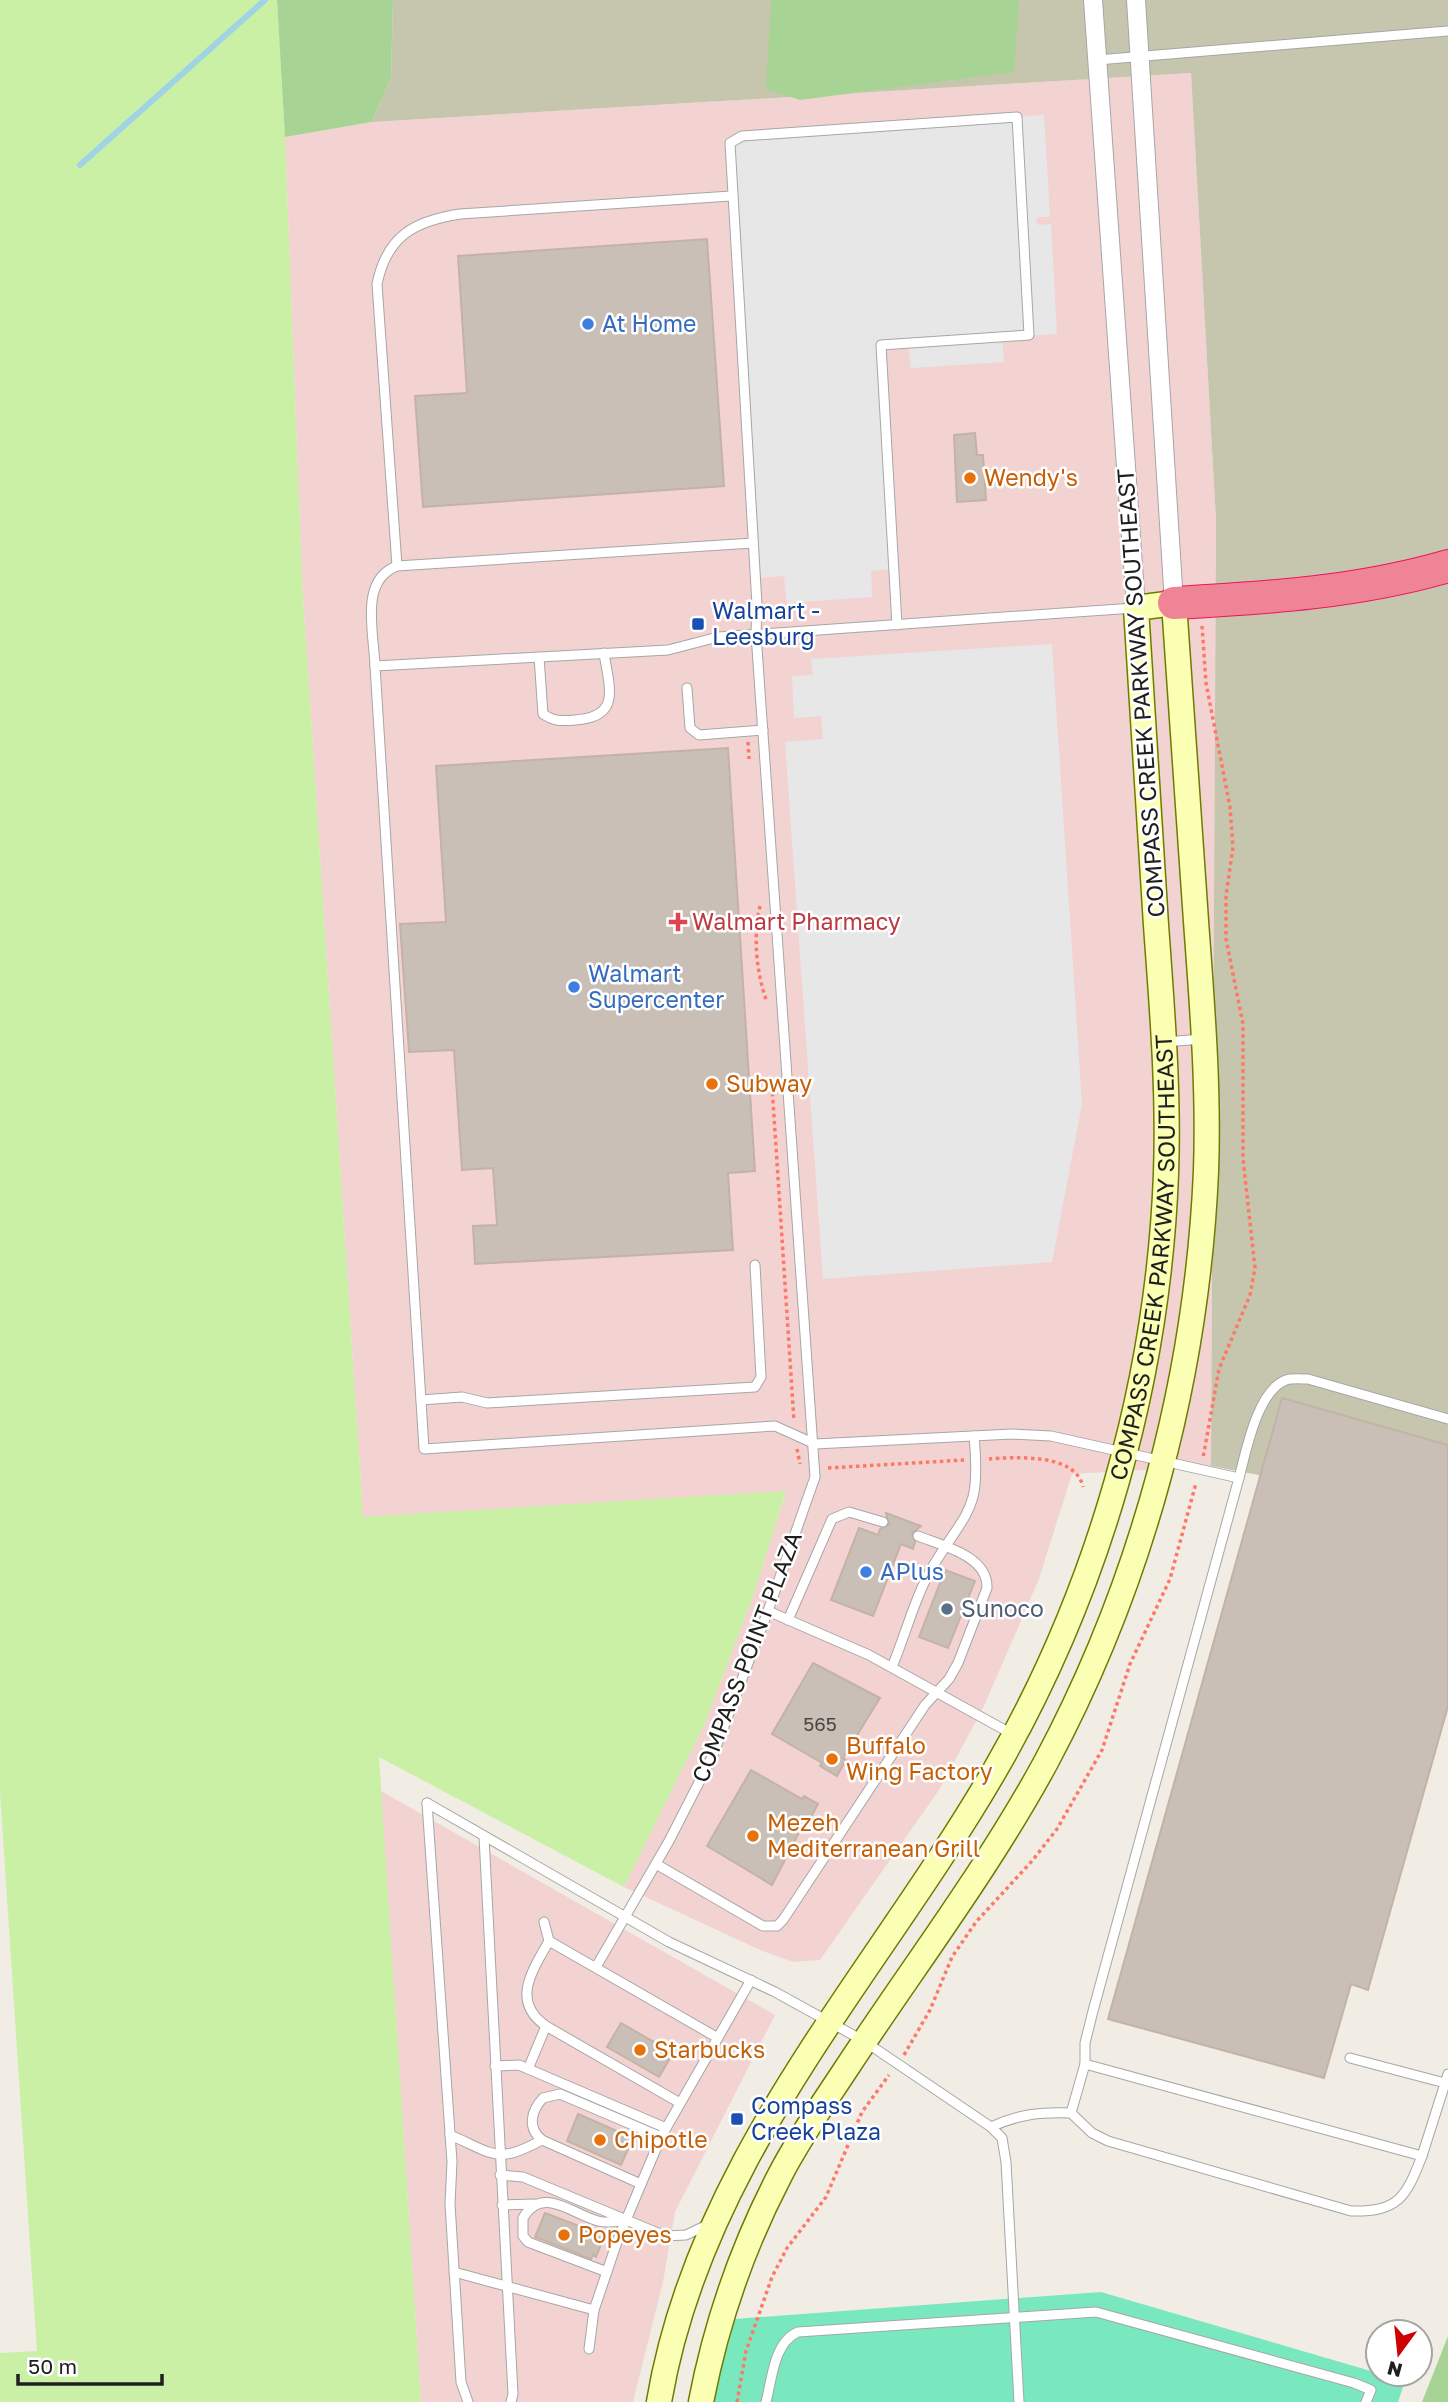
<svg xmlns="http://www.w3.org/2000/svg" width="1448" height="2402" font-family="'Golos Text',sans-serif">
<rect width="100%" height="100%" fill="#f1ede4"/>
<g fill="#f3d3d2">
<polygon points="1191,73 1216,520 1211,1466 1072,1474 1039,1579 984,1706 939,1790 820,1960 793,1962 760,1950 624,1887 705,1723 753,1596 786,1492 363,1517 302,580 285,137 372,122"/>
<polygon points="381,1791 775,2015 675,2212 663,2282 633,2402 421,2402"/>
</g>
<polygon fill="#c6c6af" points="393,0 1448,0 1448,1511 1211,1466 1216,520 1191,73 372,122 391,78"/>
<polygon fill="#c9f0a5" points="0,0 277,0 285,137 302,580 363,1517 786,1491 753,1596 705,1723 624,1887 379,1757 421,2402 0,2402 0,2353 37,2351 0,1792"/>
<g fill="#a7d495">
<polygon points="277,0 393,0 391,78 372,122 285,137"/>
<polygon points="771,0 1019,0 1014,72 800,100 766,89"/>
<polygon points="1448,2336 1448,2402 1422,2402"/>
</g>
<polygon fill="#7ae8be" points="1101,2292 1405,2381 1398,2402 712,2402 735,2319"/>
<g fill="#e7e7e7">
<polygon points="1044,115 1050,217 1038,217 1036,221 1038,225 1051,224 1057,334 1002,337 1004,362 911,368 908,344 881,345 894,569 871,571 872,597 787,603 784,576 755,578 728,152 735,138"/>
<polygon points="1052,644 1082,1104 1052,1262 823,1279 785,742 823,739 821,716 794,718 792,676 813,675 811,659"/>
</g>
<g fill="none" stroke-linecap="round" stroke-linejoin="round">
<polyline stroke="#a0d3e3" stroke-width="6" points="80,165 265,0"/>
</g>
<g fill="#c9bfb7" stroke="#c4b3a5" stroke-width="2">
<polygon points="707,239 724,486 423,507 415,396 467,393 458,256"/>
<polygon points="975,433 977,455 983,455 986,500 957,502 954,435"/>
<polygon points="728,748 755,1171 728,1173 733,1250 475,1264 473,1226 497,1225 493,1168 462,1170 454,1050 409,1052 400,924 446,922 436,766"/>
<polygon points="1282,1398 1448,1445 1448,1706 1368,1990 1351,1984 1324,2078 1108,2019"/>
<polygon points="886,1513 921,1526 912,1533 915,1542 913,1549 901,1544 873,1616 831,1600 859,1528 878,1535 880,1529 889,1525"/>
<polygon points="945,1570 975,1581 948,1648 919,1637"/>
<polygon points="813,1663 880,1698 843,1758 846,1760 837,1776 820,1766 822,1763 772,1734"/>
<polygon points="751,1770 802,1799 804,1796 818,1804 809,1821 806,1819 772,1885 707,1846"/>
<polygon points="621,2023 673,2053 659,2077 607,2047"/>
<polygon points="578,2114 633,2138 621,2165 567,2141"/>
<polygon points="545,2213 587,2229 586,2232 600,2238 602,2242 596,2257 593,2255 591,2259 535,2237"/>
</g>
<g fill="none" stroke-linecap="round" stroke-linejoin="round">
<g stroke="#a6a6a6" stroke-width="11">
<g id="lane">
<polyline points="1097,60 1448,31"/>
<path d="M 397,566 L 377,284 C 387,236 414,221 460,214 L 731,196"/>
<path d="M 1134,608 L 718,637 L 668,650 L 375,666 L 424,1449 L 775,1426 L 815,1444 L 1012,1434 L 1051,1436 L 1239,1478 C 1246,1452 1257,1391 1286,1380 C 1292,1378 1301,1379 1308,1379 L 1448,1419"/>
<path d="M 539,657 L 543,714 C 555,722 562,721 575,720 C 622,717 609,687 604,653"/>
<path d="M 375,666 C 374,633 359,580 397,566 L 753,543"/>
<polyline points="687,688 690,728 699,735 763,730"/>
<polyline points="1164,1042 1203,1039"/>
<polyline points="421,1400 462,1397 487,1403 755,1387 761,1377 755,1265"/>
<polyline points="768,1611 869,1655 1012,1734"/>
<polyline points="788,1620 832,1519 849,1512 883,1522"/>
<path d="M 892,1667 C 905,1636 916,1594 933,1566 C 969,1507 981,1511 974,1436"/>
<polyline points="427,1803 669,1942 775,1992 864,2041 991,2127 1002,2138 1006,2162 1019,2402"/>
<polyline points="427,1803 452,2162 450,2204 461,2382 468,2402"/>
<polyline points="484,1837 513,2394 511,2402"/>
<path d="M 656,1864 L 763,1926 L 777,1926 L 783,1920 L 925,1705 L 949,1679 L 958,1663 L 987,1588 C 988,1556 943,1546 918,1536"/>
<polyline points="544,1922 549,1941 718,2038"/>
<path d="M 549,1941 C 533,1970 510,2001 546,2026 L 680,2103"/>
<polyline points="596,1967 669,1841 713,1755 768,1611 815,1477 756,634 757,605 730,143 742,136 1017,117 1029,335 881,345 897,625"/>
<polyline points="1350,2058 1445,2083"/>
<polyline points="1085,2064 1085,2043 1093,2011 1239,1478"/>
<polyline points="495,2066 519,2065 666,2128"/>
<polyline points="528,2069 546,2026"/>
<path d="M 991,2127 C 1019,2114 1040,2112 1071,2113 L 1085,2064 L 1422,2156 C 1406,2197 1399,2212 1351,2211 L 1108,2141 L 1092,2133 L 1071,2113"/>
<path d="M 450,2135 C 495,2154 496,2165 542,2140"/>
<polyline points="1422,2156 1448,2074"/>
<polyline points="500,2175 523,2177 665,2236 686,2235 707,2225"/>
<path d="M 641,2184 L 542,2140 C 527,2128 531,2111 543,2098 L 560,2094 L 661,2137"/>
<polyline points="502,2205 534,2204"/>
<polyline points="454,2272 594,2310"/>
<path d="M 607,2272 L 528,2242 L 523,2236 L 523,2218 C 542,2185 572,2214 598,2221 C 605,2223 614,2222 621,2221"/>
<polyline points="589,2349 594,2310 618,2239 661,2137 751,1980"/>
<path d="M 766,2402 C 772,2379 774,2342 798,2332 L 1096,2312 L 1354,2383 L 1371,2390 L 1366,2402"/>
</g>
</g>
<g stroke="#a6a6a6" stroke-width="20">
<g id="street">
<polyline points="1093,0 1136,608"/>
<polyline points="1136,0 1174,603"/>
</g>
</g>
<g stroke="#6d7c00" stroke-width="27">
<g id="secondary">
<path id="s1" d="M 659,2402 C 700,2157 875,1977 995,1770 C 1099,1590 1158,1382 1166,1174 C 1169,1091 1162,1008 1156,925 C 1149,819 1143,713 1136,608 L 1174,603 C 1182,709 1189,815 1196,921 C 1202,1004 1209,1087 1206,1171 C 1197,1377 1143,1580 1046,1762 C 988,1869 913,1967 846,2069 C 823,2104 799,2138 780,2175 C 743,2246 716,2324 701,2402"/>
</g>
</g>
<g stroke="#ed135c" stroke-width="34">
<path id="highway" d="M 1174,603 C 1267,598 1359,592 1448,566"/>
</g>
<g stroke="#ff7867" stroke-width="3.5" stroke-dasharray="3.5 3.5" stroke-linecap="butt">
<polyline points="1202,626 1206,683 1230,807 1233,847 1226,896 1226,939 1243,1024 1243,1159 1255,1268 1250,1295 1219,1369 1203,1458"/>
<polyline points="748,742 749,759"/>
<path d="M 760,906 C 753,937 756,972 767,1002"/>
<polyline points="772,1086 794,1421"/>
<polyline points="797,1449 800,1464"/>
<path d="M 989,1459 C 1016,1457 1076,1453 1083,1487"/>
<polyline points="828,1468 964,1460"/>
<polyline points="904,2055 930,2010 952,1957 976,1922 1032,1861 1057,1829 1102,1750 1130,1664 1170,1579 1196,1483"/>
<polyline points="737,2402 746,2351 772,2277 787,2248 826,2197 862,2112 889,2075"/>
</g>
<use href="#lane" stroke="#fff" stroke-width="9"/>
<use href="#street" stroke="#fff" stroke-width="18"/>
<use href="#secondary" stroke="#fbffb4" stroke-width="24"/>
<use href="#highway" stroke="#f08497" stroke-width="32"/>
</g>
<g fill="#3f7fe0" stroke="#fff" stroke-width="2.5">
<circle cx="588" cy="324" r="7"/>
<circle cx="574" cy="987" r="7"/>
<circle cx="866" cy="1572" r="7"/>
</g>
<g fill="#e8710a" stroke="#fff" stroke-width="2.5">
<circle cx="970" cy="478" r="7"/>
<circle cx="712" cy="1084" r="7"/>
<circle cx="832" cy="1759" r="7"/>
<circle cx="753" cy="1836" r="7"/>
<circle cx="640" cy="2050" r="7"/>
<circle cx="600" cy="2140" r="7"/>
<circle cx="564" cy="2235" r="7"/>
</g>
<g fill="#1a4fb4" stroke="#fff" stroke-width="2.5">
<rect x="691" y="617" width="14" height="14" rx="3.5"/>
<rect x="730" y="2112" width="14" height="14" rx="3.5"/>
</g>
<path fill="#e0444e" stroke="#fff" stroke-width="2.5" d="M674.5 911.5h7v7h7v7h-7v7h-7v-7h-7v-7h7z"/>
<circle fill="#5c6f8a" stroke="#fff" stroke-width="2.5" cx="947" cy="1609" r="7"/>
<g text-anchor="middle" stroke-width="5" stroke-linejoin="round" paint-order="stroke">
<g font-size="19" fill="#4a4745">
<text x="820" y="1731">565</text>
</g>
<g font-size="23" fill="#366cbe" stroke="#fff" text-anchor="start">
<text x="602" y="332">At Home</text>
<text x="588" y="982">Walmart<tspan x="588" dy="26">Supercenter</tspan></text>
<text x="880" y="1580">APlus</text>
</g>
<g font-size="23" fill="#c56008" stroke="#fff" text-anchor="start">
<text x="984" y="486">Wendy's</text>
<text x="726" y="1092">Subway</text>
<text x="846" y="1754">Buffalo<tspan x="846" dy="26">Wing Factory</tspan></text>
<text x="767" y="1831">Mezeh<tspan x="767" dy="26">Mediterranean Grill</tspan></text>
<text x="654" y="2058">Starbucks</text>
<text x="614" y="2148">Chipotle</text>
<text x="578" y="2243">Popeyes</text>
</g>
<g font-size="23" fill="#164399" stroke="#fff" text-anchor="start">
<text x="712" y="619">Walmart -<tspan x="712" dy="26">Leesburg</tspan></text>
<text x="751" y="2114">Compass<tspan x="751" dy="26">Creek Plaza</tspan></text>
</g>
<g font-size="23" fill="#1f1f1f" stroke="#fff">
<text transform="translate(1141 693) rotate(-94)" y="8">COMPASS CREEK PARKWAY SOUTHEAST</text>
<text dy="8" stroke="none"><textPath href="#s1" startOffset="1262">COMPASS CREEK PARKWAY SOUTHEAST</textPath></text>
<text transform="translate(747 1657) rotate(-69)" y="8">COMPASS POINT PLAZA</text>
</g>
<g font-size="23" fill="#be3a42" stroke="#fff" text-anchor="start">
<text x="692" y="930">Walmart Pharmacy</text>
</g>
<g font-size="23" fill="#4e5e75" stroke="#fff" text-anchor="start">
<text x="961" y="1617">Sunoco</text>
</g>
</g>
<g transform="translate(1399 2353) rotate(195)"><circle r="33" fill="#ffffff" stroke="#a5a5a5" stroke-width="2"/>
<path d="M0-5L12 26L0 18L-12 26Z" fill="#ce0200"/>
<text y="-10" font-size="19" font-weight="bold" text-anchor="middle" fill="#1f1f1f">N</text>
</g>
<path d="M18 2374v10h144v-10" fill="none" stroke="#1f1f1f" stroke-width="3.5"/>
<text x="28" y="2374" font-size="21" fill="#1f1f1f" stroke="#ffffff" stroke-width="5" paint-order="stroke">50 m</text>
</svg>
